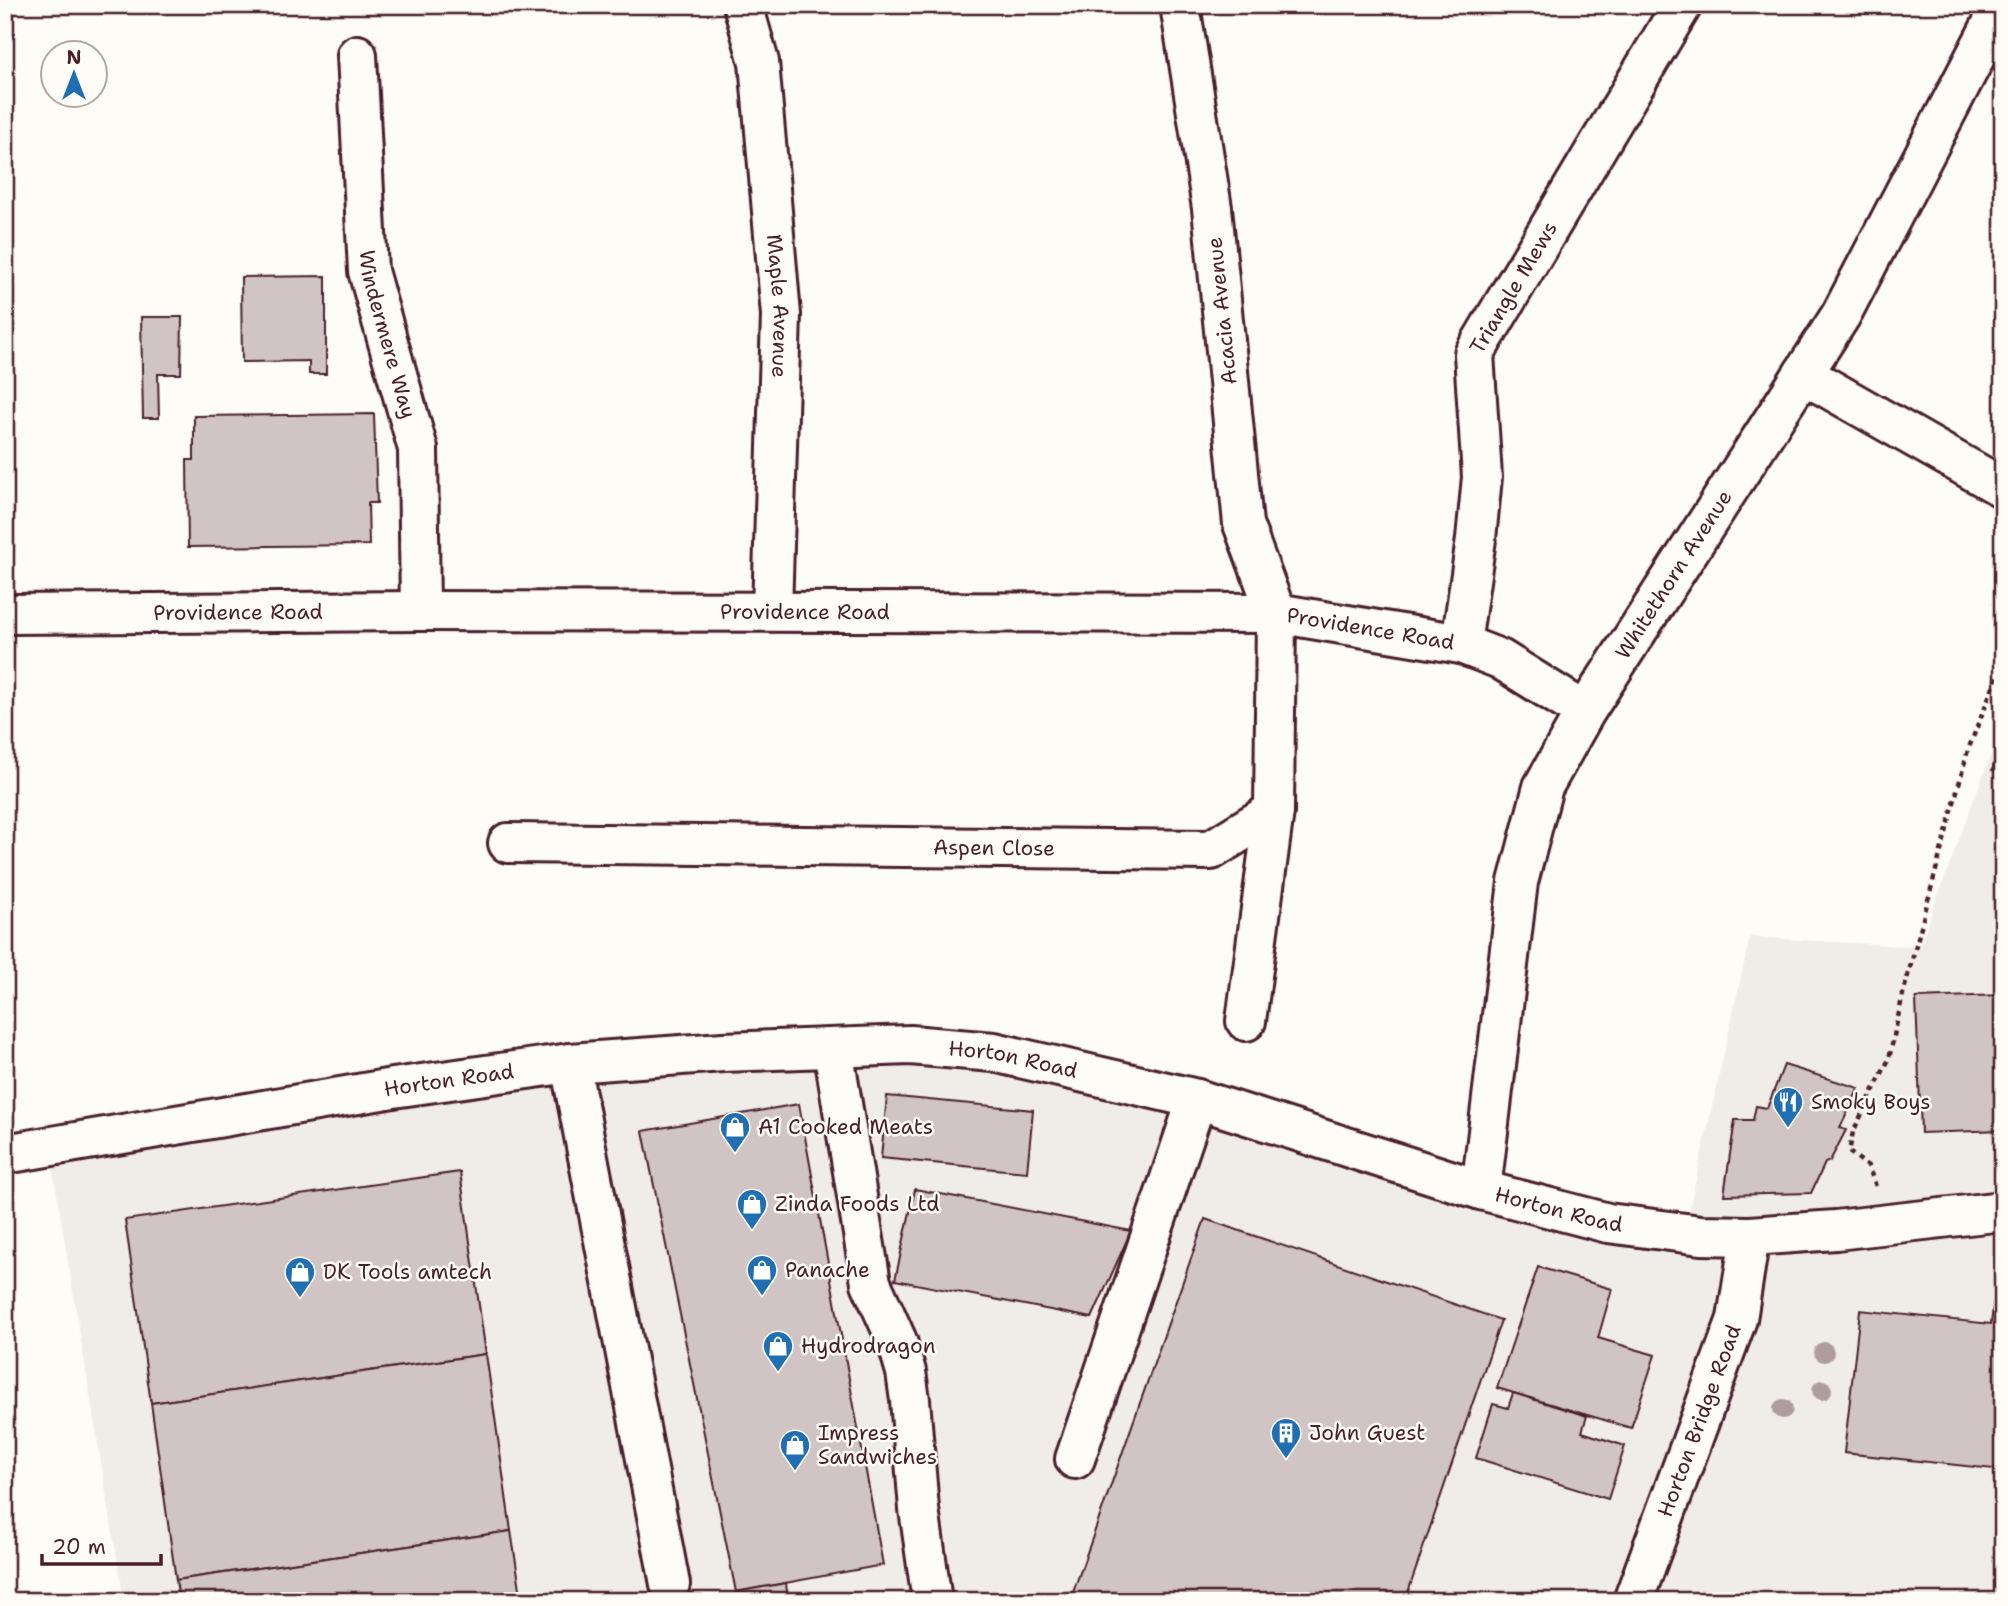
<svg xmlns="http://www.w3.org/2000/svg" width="2008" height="1606" font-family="'Shantell Sans',sans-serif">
<rect width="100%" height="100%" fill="#fdfcf7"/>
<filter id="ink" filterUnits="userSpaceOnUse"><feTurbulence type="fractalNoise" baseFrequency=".0143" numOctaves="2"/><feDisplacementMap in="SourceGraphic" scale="14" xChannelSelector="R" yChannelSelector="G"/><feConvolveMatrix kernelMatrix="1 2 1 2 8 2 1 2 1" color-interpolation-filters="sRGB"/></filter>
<g filter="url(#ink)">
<g fill="#f0ece8">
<polygon points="2003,722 2003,1213 1686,1224 1750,937 1919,947"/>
<polygon points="858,1054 990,1064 1209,1118 1607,1235 2003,1216 2003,1601 124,1601 50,1152 589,1070"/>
</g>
<g fill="#d0c5c4" stroke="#4a1f2b" stroke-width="2">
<polygon points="326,276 326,374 309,374 309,361 242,362 241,277"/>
<polygon points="141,317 182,317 181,374 158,374 159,418 143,418"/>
<polygon points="374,414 377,503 368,503 369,545 188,547 187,460 194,460 194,416"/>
<polygon points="2003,740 2003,774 1992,770"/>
<polygon points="2003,995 2003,1130 1921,1133 1916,998"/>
<polygon points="1784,1065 1859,1088 1840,1128 1846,1130 1830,1161 1825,1163 1811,1193 1724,1195 1735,1120 1753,1120 1756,1106 1767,1108"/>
<polygon points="887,1096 1033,1110 1027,1172 881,1158"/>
<polygon points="799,1104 883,1565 736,1592 643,1131"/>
<polygon points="460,1172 486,1354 151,1403 125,1220"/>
<polygon points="915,1189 1131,1231 1092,1318 895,1280"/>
<polygon points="1205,1219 1501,1320 1405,1601 1070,1601"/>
<polygon points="1538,1267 1612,1289 1598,1338 1655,1355 1631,1428 1497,1388"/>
<polygon points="1996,1282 2003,1283 2003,1470 1844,1453 1860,1310 1991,1324"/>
<polygon points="486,1354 511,1531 176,1580 151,1403"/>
<polygon points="1513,1393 1587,1416 1582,1432 1625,1446 1608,1499 1476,1458 1493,1404 1508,1408"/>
<polygon points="511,1531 522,1601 179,1601 176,1580"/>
<polygon points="786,1583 788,1601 738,1601 736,1592"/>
</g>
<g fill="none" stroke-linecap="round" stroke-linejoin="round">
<g stroke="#4a1f2b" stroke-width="44">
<g id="minor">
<path id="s1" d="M 743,5 L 759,62 L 781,315 L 772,611"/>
<path id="s2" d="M 357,55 L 368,271 L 418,449 L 420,611"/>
<polyline points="1803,374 2003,488"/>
<path id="s3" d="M 5,614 L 420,611 L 1276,613 L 1461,644 L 1500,659 L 1585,712"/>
<path id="s4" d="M 1461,644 L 1476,539 L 1482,477 L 1474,354 L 1682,5"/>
<path id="s5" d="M 508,843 L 1211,850 L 1274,811 L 1276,613 L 1243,524 L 1212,208 L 1180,5"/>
<polyline points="1246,1021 1274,811"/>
<polyline points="833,1048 871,1283 897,1341 906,1372 910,1400 919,1509 932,1601"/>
<polyline points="570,1063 670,1584"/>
<path id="s6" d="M 5,1154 L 393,1088 L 570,1063 L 723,1052 L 910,1045 L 994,1052 L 1197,1099 L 1481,1190 L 1608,1223 L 1701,1235 L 1750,1236 L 1836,1230 L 2003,1211"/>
<path id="s7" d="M 1481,1190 L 1518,882 L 1543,787 L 1585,712 L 1841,315 L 2002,5"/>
<polyline points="1075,1459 1197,1099"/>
<path id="s8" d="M 1633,1601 L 1737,1319 L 1750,1236"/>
</g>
</g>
<polyline stroke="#4a1f2b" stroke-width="4.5" stroke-dasharray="5 5" stroke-linecap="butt" points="1876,1186 1868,1166 1849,1152 1853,1132 1889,1059 1903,994 1968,750 2003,661"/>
<use href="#minor" stroke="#fdfcf7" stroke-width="38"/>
</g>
<g fill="#af9c9f">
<circle cx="1824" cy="1352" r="10"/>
<circle cx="1822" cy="1390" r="10"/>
<circle cx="1783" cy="1409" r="10"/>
</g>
</g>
<defs>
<g id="restaurant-pin" transform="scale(1.575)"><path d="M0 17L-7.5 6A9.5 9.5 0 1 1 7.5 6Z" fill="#1f6fb2" stroke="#fdfcf7"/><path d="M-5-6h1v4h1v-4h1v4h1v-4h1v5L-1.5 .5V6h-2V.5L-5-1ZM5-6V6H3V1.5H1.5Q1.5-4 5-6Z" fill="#fff"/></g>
<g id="shop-pin" transform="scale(1.575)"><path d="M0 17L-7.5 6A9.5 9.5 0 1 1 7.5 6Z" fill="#1f6fb2" stroke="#fdfcf7"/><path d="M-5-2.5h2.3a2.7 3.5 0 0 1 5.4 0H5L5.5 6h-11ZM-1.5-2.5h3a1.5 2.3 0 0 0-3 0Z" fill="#fff"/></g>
<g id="building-pin" transform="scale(1.575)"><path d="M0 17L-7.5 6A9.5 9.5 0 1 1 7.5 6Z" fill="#1f6fb2" stroke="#fdfcf7"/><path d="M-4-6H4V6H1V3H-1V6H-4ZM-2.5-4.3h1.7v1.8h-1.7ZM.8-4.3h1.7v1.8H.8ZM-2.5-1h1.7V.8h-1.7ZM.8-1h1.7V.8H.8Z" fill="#fff"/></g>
</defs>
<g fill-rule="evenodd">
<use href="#restaurant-pin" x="1788" y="1102"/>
<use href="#shop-pin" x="735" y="1127"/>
<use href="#shop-pin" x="752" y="1204"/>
<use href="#shop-pin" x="762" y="1270"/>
<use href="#shop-pin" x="300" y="1272"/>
<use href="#shop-pin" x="778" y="1346"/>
<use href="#building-pin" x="1286" y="1433"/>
<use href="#shop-pin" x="795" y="1445"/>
</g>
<g text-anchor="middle" stroke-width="5" stroke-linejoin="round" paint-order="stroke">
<g font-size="21" fill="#4a1f2b" stroke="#fdfcf7">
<text dy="7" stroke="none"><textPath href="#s4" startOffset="369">Triangle Mews</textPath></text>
<text dy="7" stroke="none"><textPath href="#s1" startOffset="304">Maple Avenue</textPath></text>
<text transform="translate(1222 311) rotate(-96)" y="7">Acacia Avenue</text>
<text dy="7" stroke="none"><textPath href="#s2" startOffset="282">Windermere Way</textPath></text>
<text dy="7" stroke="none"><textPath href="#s7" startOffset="658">Whitethorn Avenue</textPath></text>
<text dy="7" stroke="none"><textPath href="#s3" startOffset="800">Providence Road</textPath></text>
<text dy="7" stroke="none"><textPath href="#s3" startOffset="233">Providence Road</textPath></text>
<text dy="7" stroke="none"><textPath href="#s3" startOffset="1367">Providence Road</textPath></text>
<text dy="7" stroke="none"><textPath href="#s5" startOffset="486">Aspen Close</textPath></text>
<text dy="7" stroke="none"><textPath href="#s6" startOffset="1017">Horton Road</textPath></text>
<text dy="7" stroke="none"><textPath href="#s6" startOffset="450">Horton Road</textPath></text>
<text dy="7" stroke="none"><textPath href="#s6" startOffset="1584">Horton Road</textPath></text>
<text dy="7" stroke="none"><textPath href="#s8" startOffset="192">Horton Bridge Road</textPath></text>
</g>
<g font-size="21" fill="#4a1f2b" stroke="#fdfcf7" text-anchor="start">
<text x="1811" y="1109">Smoky Boys</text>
<text x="758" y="1134">A1 Cooked Meats</text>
<text x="775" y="1211">Zinda Foods Ltd</text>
<text x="785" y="1277">Panache</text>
<text x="323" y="1279">DK Tools amtech</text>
<text x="801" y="1353">Hydrodragon</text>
<text x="818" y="1440">Impress<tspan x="818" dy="24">Sandwiches</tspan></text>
<text x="1309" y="1440">John Guest</text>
</g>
</g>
<rect width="2008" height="1606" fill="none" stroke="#fdfcf7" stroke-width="28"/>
<rect x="14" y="14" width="1980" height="1578" fill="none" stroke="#4a1f2b" stroke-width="2.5" filter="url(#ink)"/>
<g transform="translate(74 74)"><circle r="33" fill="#fdfcf7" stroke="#b5a4a5" stroke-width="2"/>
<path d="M0-5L12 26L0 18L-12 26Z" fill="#1f6fb2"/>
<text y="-10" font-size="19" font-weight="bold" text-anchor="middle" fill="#4a1f2b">N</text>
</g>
<path d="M42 1554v10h119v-10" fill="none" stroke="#4a1f2b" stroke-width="3.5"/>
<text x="52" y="1554" font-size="21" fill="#4a1f2b" stroke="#fdfcf7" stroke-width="5" paint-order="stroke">20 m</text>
</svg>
